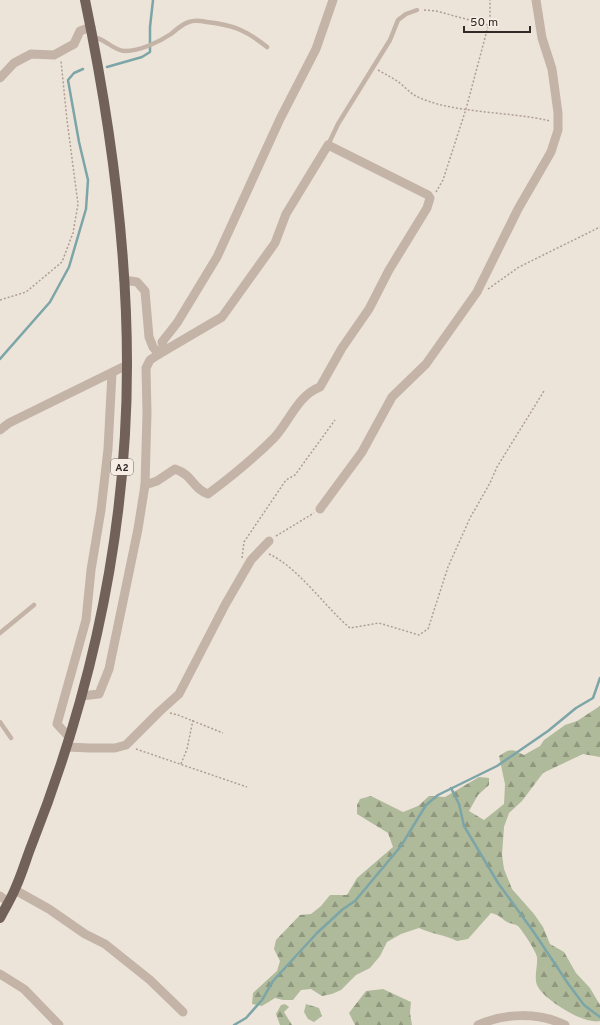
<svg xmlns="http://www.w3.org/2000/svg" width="600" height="1025" font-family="Overpass,sans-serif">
<defs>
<pattern id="forest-firs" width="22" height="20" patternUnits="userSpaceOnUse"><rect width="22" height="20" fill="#afba9b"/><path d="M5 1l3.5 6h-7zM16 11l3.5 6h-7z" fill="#8f977e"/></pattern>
</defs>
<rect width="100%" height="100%" fill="#ede4d9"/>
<g fill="url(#forest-firs)">
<path d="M 600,706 L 600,757 L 583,754 L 543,773 L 522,801 L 509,813 L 504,827 L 502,855 L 504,869 L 512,889 L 534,914 L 543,927 L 550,944 L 564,952 L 576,973 L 590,988 L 600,1005 L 600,1021 C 585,1025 546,1001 538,987 C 533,979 538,966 537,957 C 536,951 522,930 518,926 C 515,924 512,924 509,923 C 502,920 501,915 491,913 L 468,939 L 457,941 C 445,935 432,934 419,928 L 401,934 L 387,942 L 380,956 L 370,968 L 356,975 L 341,990 L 332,994 L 322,996 L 311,989 L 301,990 L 293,1000 L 283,1000 L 275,998 L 262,1006 L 252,1004 L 253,993 L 277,971 L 280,961 L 274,949 L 276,940 L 300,915 L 311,914 L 321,906 L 330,895 L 347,895 L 357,878 L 393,847 L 388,833 L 357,814 L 357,805 L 360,799 L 371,796 L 403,812 L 418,806 L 429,796 L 445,797 L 479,777 L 489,778 L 489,785 L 478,795 L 469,811 L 484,820 L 504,804 L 505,784 L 499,756 C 511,748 512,749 524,755 L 540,746 L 544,740 L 565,725 L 577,721 Z"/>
<polygon points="383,989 411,1002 410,1013 412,1025 355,1025 349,1013 366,991"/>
<polygon points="285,1004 289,1007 284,1012 292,1025 280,1025 276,1014 281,1005"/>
<polygon points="306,1004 319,1008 322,1016 314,1022 308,1019 304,1012"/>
</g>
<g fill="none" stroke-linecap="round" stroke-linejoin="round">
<g stroke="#7ca5a7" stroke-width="2.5">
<polyline points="107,67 142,57 150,52 150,27 153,0"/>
<polyline points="0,359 50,302 69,267 86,209 88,180 79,142 68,80 74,73 83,69"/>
<polyline points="451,788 459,804 464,826 498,883 533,931 569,985 584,1005 600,1017"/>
<polyline points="234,1025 246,1018 262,1000 273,981 317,933 343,909 355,901 401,846 426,805 438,795 497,766 548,731 576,708 593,698 600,678"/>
</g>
<g stroke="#af9e91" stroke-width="1.5" stroke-dasharray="2 2" stroke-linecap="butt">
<polyline points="424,10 436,11 488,25"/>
<path d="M 378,70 C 385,74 391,77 397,81 C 403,85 408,91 414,95 C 449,114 510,111 550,121"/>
<polyline points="436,192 443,180 466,109 490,19 490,0"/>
<polyline points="488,289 519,267 600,227"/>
<polyline points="0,300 26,292 62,262 73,233 78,204 67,120 61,61"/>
<polyline points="276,536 314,513"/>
<path d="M 269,554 C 299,568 324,606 350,628 L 379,623 L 419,635 L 428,629 L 448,567 L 470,518 L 490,483 L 497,467 L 544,391"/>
<polyline points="242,558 244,542 286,480 295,475 335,420"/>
<polyline points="170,713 178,715 223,733"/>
<polyline points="136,749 247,787"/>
<polyline points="181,764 187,749 193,720"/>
</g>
<g stroke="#c4b4a7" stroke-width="4.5">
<path d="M 92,37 C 104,37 113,51 125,51 C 140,51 159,42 171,34 C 176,30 182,24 189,22 C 193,20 202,21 207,22 C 233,25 246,30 267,47"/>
<polyline points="328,145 338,124 390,40 398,20 406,14 417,10"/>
<polyline points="0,633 34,605"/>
<polyline points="0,722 11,738"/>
</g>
<g stroke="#c4b4a7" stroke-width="9">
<polyline points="0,78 14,63 31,54 54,55 74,44 80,31 91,27"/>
<path d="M 124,280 L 137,282 L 145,291 L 149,337 L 153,347 L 159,354 L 222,317 L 275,243 L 286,214 L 328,145 L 428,195 L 430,198 L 427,208 L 389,270 L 369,309 L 342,348 L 320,387 C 298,395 289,422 274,438 C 254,458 231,477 208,494 C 193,489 193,475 175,469 L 157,481 L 145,485"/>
<polyline points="164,349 162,342 177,323 217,257 280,119 316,49 333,0"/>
<polyline points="0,430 9,423 127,365"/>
<polyline points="320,509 362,452 392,397 426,364 477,292 518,209 551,152 558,130 558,113 552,69 542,38 536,0"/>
<polyline points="81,696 99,694 109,669 138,529 145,485 147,413 146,368 150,360 159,354"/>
<polyline points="70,738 57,724 86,620 91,570 101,510 108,449 112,373"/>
<polyline points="67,747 89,748 115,748 126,745 159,712 179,694 225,605 251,560 269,541"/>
<polyline points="15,890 49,909 85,934 105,944 150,980 183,1012"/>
<polyline points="0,896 8,902"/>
<polyline points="0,974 24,989 59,1025"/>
<path d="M 478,1025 C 505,1013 538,1012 565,1025"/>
</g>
<path stroke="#716159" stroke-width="10" d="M 0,918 C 5,908 11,899 15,889 C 22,874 26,859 32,844 C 92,692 127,529 127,365 C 127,243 110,120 85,0"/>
</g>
<g text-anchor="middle" stroke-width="4" stroke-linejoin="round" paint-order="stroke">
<rect fill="#f6eee4" stroke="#6c655f" stroke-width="1" x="111" y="459" width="22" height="16" rx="3"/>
<g font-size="10" font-weight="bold" fill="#312a26">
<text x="122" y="471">A2</text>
</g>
</g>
<path d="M464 26v6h66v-6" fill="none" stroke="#312a26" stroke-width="2"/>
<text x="470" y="26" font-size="12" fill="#312a26" stroke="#f6eee4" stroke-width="3" paint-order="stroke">50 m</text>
</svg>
